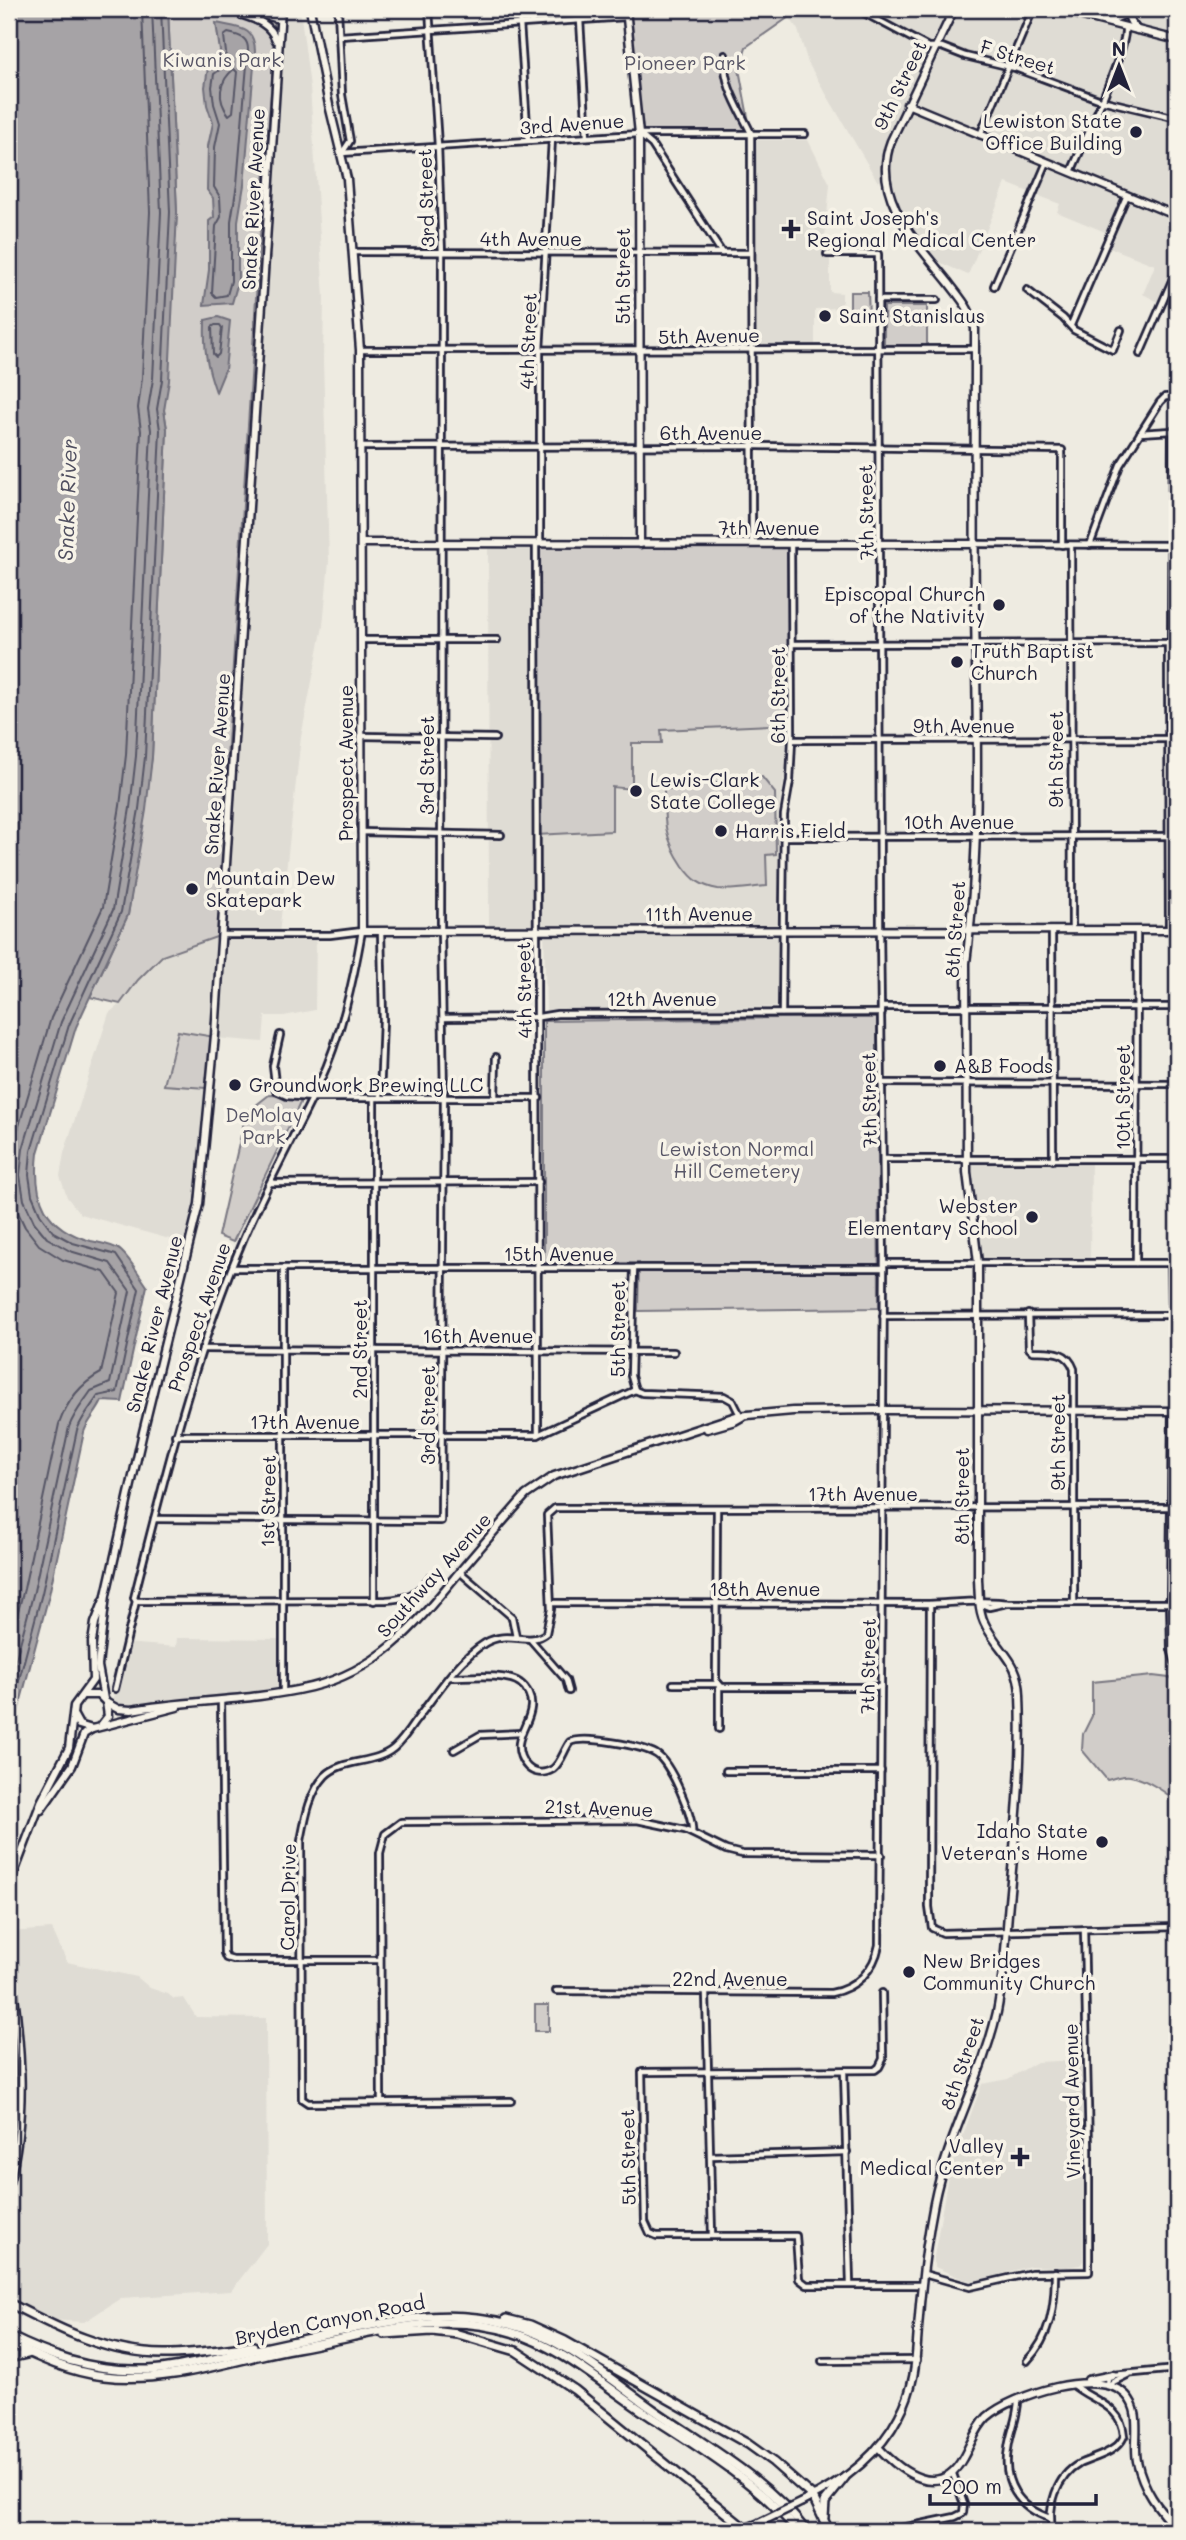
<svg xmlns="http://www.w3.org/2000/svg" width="1186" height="2540" font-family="Mali,sans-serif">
<rect width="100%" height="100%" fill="#eeebe1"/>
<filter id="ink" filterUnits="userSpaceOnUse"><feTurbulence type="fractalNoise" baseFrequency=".0143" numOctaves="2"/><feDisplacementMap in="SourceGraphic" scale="14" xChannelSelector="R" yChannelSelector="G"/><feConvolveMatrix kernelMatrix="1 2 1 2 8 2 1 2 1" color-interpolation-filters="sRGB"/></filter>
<g filter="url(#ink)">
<g fill="#dfdcd4">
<polygon points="281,9 300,9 310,87 324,297 323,361 329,561 323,626 301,737 279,934 316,935 315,1010 284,1016 265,1016 263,1042 215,1038 211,1098 191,1245 80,1214 67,1197 60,1176 64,1153 109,1013 120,1004 138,980 162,956 222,935"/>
<polygon points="784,9 1177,9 1177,294 1168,291 1162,304 1143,294 1155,265 1106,246 1110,234 1057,212 1060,204 1006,183 968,275 928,257 911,234 885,178 878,182 808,63 798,30"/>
<polygon points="755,140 808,140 830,184 824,248 830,248 830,292 842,293 842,308 815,309 815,345 757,345"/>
<polygon points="488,549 786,550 786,770 778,812 778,1007 546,1012 544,925 489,925"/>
<polygon points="967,1159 1091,1159 1090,1263 978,1263"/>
<polygon points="177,1638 282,1639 280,1688 123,1707 112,1703 125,1643 176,1647"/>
<polygon points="52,1929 67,1962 137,1977 150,1988 168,1994 174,1999 184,1998 196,2017 266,2018 267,2244 231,2291 121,2298 84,2322 51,2320 9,2298 9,2203 22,2143 23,2101 20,2011 9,1932"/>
<polygon points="1081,2060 1085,2138 1083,2261 1080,2265 1067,2267 1030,2266 977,2281 965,2280 935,2267 933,2262 948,2176 982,2084 1008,2079 1037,2062"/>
</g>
<g fill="#d1cdc9" stroke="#7a7882" stroke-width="2">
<polygon points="168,9 274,9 272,78 259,250 223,823 229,824 222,935 162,956 138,980 120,1004 90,997 128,915 152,757 167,429 164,410 177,212"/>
<polygon points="626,9 784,9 789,17 746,47 739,69 751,133 639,134"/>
<polygon points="850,292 868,292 869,316 850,317"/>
<rect x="884" y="306" width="43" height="39"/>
<polygon points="536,543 791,545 792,724 661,730 662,743 632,743 632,789 612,787 612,831 536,835"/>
<path d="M 738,777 L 762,777 L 775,793 L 776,854 L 766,855 L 767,886 C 751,887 733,891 718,889 C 701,886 693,880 683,866 C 664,838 664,822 664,789 L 680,789 L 680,783 L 737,783 Z"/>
<polygon points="782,1018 877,1018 879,1308 638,1311 639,1263 544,1263 544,1021"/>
<polygon points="178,1031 215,1037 206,1088 164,1085"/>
<polygon points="269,1095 303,1097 233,1242 218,1236 246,1113"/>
<path d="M 1153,1676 L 1177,1679 L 1177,1806 C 1173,1794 1143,1778 1130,1776 C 1122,1775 1115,1778 1107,1780 L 1082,1750 L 1083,1734 L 1092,1716 L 1092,1682 Z"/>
<rect x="535" y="2005" width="14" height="26"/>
</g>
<g fill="#a6a3a6" stroke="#716f7b" stroke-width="2">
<path d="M 9,9 L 168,9 L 177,212 L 169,381 L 164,410 L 167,429 L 152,757 L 146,810 L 128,915 L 76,1027 L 38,1153 C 33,1198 44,1228 91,1241 C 99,1243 115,1245 121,1251 C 131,1260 139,1275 147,1286 L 122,1402 L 102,1401 C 97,1413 88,1420 84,1432 L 49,1595 L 9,1745 Z"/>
<path d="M 216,23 C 239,28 256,26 255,54 L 244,185 L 238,221 L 238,282 L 232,303 L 204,305 L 209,270 L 209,221 L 214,217 L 213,198 L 207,190 L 208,146 L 213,123 L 207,105 L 205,87 L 208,68 L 216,65 L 220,51 Z"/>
<path d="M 218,317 L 230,321 L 225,370 L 216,392 C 206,364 204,349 205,320 Z"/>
</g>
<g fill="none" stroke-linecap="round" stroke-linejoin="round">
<g stroke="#575666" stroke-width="2">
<path d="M 228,33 C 242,36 249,38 248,53 L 237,184 L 231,221 L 231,281 L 227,295 L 216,297 L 212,293 L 216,226 L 221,217 L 220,197 L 214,187 L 215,147 L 220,123 L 214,104 L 212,87 L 214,74 L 222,68 L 226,53 L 224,36 Z"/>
<path d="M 234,69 L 237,72 L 233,112 L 229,115 C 216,99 219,81 234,69 Z"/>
<polygon points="215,325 220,325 222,328 219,354 216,357 213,354 212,327"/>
<path d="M 9,1645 L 24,1589 L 59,1424 C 67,1401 80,1384 101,1373 L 119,1293 L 104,1272 L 63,1260 L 39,1245 L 25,1227 L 14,1204 L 10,1175 L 13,1146 L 51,1018 L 103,907 L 120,806 L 126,755 L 141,431 L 138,408 L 142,378 L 150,212 L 142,9"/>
<path d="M 9,1685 L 34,1591 L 69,1427 C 74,1413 83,1403 91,1391 L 110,1383 L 130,1291 L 110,1263 L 70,1251 L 47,1238 L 34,1222 L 24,1200 L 20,1175 L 23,1149 L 61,1022 L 113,910 L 130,808 L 136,756 L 151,430 L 148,409 L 153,379 L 161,212 L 152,9"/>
<path d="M 9,1718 L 42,1593 L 77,1430 C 82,1417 90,1408 98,1396 L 117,1392 L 139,1289 L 116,1255 L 73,1243 L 53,1232 L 41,1216 L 32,1195 L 29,1175 L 31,1151 L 69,1025 L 121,912 L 139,809 L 145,757 L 160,430 L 157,409 L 162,380 L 170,212 L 161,9"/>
</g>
<g stroke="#22223b" stroke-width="10">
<g id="street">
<polyline points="338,9 342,95 350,141 342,153"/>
<polyline points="519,9 528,140"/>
<polyline points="857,9 928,47 942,47 965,56 1015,68 1101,100 1177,118"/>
<polyline points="804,11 806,9"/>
<polyline points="580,20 587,137"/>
<polyline points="340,36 626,17"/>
<path d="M 725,55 C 722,84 739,108 751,133 L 752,543"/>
<polyline points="639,134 652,145 722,253"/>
<polyline points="980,135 1033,9"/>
<polyline points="341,153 639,134 805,134"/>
<path d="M 1071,172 C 1082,146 1128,49 1125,28"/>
<polyline points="353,252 751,253"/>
<polyline points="994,286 1047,162"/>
<polyline points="1027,290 1063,318 1074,330 1113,350 1121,330"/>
<polyline points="878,300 937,300"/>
<polyline points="1071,325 1127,195"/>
<polyline points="360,350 975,349"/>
<polyline points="1140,354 1177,269"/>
<polyline points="1140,433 1172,431 1171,643"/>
<polyline points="362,447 758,446 1062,450 1062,545"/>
<polyline points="536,543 538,1435"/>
<polyline points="540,543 540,351 552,139"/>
<polyline points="974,544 1177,545"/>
<polyline points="1071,545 1072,930"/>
<polyline points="1090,545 1120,465 1160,402 1165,397 1177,397"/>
<polyline points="362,640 497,640"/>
<polyline points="1168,643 1169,930"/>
<polyline points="792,644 1177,643"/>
<polyline points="361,736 495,738"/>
<polyline points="792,740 1177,739"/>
<polyline points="361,832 501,835"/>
<polyline points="783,837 1177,836"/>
<polyline points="1052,930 1053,1160"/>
<polyline points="882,1007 1177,1007"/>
<polyline points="782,1013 784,815 790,781 792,740 791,545"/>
<polyline points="443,1018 539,1017 557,1014 882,1013"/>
<polyline points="280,1035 273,1066 276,1091 287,1096 312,1098 539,1098"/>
<polyline points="883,1083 1177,1084"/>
<polyline points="374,1098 374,1601"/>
<polyline points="380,1098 383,1020 381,931"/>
<polyline points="495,1098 496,1057"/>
<polyline points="884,1159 1177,1159"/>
<polyline points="270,1183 539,1182"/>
<polyline points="884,1263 1177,1263"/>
<polyline points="1136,1263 1137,930"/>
<polyline points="1171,1263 1172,1315"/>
<polyline points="233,1268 884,1268"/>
<polyline points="283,1268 283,1692"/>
<polyline points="634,1268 631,1376 635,1390"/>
<path d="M 1028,1314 L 1029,1348 L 1032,1351 C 1050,1352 1067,1349 1074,1369 L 1074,1603"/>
<polyline points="883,1316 1177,1315"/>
<polyline points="202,1349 674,1352"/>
<polyline points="635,1390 642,1393 724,1396 733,1401 741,1417"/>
<polyline points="1172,1411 1170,1603 1171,1649 1177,1669"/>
<polyline points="175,1435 538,1435 635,1390"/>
<polyline points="717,1509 716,1680 719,1684 719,1729"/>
<polyline points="154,1519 441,1521 444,1097 441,931 442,254 438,146 429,9"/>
<polyline points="460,1572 512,1617 516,1637"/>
<path d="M 136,1601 L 386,1600 C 407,1599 418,1594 430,1577"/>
<path d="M 551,1603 L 930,1604 C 954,1603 986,1599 1008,1603 L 1177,1603"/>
<polyline points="979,1603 989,1607 1007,1603"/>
<polyline points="930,1604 929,1907 932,1928 943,1933 1177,1927"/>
<polyline points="531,1640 566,1680 569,1691"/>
<path d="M 450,1677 C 467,1677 507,1673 520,1683 C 527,1688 532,1698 531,1707 C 530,1720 521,1730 519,1743 C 517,1761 533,1781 553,1769 C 561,1763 564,1750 570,1742 C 584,1735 643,1746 656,1754 C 670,1762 694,1817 692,1833"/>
<polyline points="673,1684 719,1684 722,1687 881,1687"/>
<path d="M 115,1689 L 136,1601 L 134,1598 C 164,1479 193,1360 240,1247 C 263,1191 293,1139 319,1084 C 341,1037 353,982 362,931 L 330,935 L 222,935"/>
<polyline points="221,1700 224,1953 226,1958 233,1960 380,1960"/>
<polyline points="454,1750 480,1735 521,1733"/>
<polyline points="726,1771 881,1771"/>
<path d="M 556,1991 L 831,1993 C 857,1988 874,1970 879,1945 L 884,1268 L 880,930 L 878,254 L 827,254"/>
<polyline points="706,1993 712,2235"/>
<polyline points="882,1993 883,2059 879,2067 875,2070 642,2072 645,2222 650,2233 657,2236 796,2236 799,2279 807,2285 921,2285"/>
<polyline points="844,2071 850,2284"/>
<path d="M 511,2101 L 308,2103 L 302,2099 L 301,1841 C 305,1820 309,1793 325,1776 C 343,1758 374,1765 394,1748 C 402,1741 408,1732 414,1723 C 435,1696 456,1661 485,1643 C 509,1629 529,1647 546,1633 L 551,1609 L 547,1515 L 555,1508 L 1177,1507"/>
<polyline points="381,2102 380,1853 385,1834 401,1822 637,1820 685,1830 726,1850 742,1854 881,1855"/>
<polyline points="711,2156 847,2152"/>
<polyline points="924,2274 970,2287 1031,2273 1089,2272 1089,2149 1084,1929"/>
<polyline points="822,2361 917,2360"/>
<path d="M 1027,2361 C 1051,2336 1055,2307 1055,2272"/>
<polyline points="1107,2385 1108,2377 1113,2375 1177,2369"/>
<polyline points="1111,2386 1113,2382 1129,2374"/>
<path d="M 1018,2400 C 1018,2417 1010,2432 1008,2449 C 1002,2483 1019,2508 1050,2518"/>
<polyline points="898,2531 902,2528 955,2517 963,2513 964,2504 953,2474"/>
<path d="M 1053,2531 C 1046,2509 1057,2476 1079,2464 C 1094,2457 1117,2453 1124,2436 C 1122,2405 1092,2401 1073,2385"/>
</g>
</g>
<g stroke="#22223b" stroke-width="11">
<g id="secondary">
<path d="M 227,9 C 246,18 268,18 276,40"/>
<polyline points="240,9 280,19"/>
<polyline points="310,9 329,105 347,179 360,350 362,931 1177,930"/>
<polyline points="626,9 639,134 640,544"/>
<polyline points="1055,9 1177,40"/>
<polyline points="1125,9 1131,22 1137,30"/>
<polyline points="1101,19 1114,19 1123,15"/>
<polyline points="907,104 1177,216"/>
<polyline points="361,543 974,544"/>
<polyline points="707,1429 735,1421 742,1417"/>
<polyline points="84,1695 99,1695 106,1702 108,1716 101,1725"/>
<polyline points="104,1699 98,1666 106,1595 143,1432 199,1204 215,1035 281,9"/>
<path d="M 107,1703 L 118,1709 L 131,1710 C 190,1700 252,1701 311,1687 C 379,1670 413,1628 456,1576 C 479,1549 502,1522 526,1495 L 554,1476 L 736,1416 L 793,1411 L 884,1410 L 1177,1411"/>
<polyline points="74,1716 79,1725 92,1729 177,1707"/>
<polyline points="41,1810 72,1766 84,1734 92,1729"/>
<polyline points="9,1886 41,1802 69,1748 74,1706 93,1680 92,1642 95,1623 104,1600"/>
<path d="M 9,2183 C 27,2116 21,2047 12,1979"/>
<polyline points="1088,2380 1113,2375"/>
<path d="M 878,2447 C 901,2472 940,2501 963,2458 C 971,2444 975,2429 987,2417 C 1012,2395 1099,2367 1126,2395 C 1143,2412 1133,2440 1137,2461 C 1143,2489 1158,2509 1177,2529"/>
<path d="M 802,2502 C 842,2483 879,2455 899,2416 C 915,2387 916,2360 918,2329 C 921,2287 926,2244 934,2203 C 947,2137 982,2078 997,2012 C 1005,1972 1006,1931 1010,1891 C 1016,1826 1023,1761 1020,1695 C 1019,1660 1000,1653 986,1626 C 978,1612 979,1595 978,1579 L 978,1263 L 967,1172 L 966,963 C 981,846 977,729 975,612 C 974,518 975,423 975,329 C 972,310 960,298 949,283 C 917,243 870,196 891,141 L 954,9"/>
<polyline points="739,2531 759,2523"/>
</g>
</g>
<g stroke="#22223b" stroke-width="12">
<g id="primary">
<polyline points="9,1986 9,1963"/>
<polyline points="9,2012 9,2086"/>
<path d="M 9,2303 C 59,2329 109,2355 167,2354 C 195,2354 224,2349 253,2346"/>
<polyline points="506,2319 530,2325 565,2341 748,2444 773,2462 813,2497 829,2531"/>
<polyline points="384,2334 432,2331 458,2334 516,2351 575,2390 748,2531"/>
<path d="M 9,2336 C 49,2356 89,2370 135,2370 C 165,2371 194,2363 223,2357 C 261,2349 299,2340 337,2332 C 397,2320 448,2308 509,2324 C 564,2338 608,2378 654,2410 C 706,2446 767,2479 806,2531"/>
<path d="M 9,2343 C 39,2358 70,2372 104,2376 C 158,2383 214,2366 266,2354 C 295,2348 325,2343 354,2336 C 408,2325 458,2315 511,2332 C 562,2347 603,2385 647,2414 C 694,2444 764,2487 797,2531"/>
<polyline points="9,2358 27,2354"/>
<polyline points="824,2517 825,2502 845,2477"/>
</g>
</g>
<use href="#street" stroke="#f7f3e8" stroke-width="4.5"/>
<use href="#secondary" stroke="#f7f3e8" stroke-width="6"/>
<use href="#primary" stroke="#f7f3e8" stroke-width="7"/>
<g stroke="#22223b" stroke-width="11" stroke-linecap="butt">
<polyline id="secondary-bridge" points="759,2523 802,2502"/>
</g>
<use href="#secondary-bridge" stroke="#f7f3e8" stroke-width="6"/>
</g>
</g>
<g fill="#22223b" stroke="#f7f3e8" stroke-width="2.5">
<circle cx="1136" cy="132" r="7"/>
<path d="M787.5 218.5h7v7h7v7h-7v7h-7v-7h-7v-7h7z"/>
<circle cx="825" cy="316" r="7"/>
<circle cx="999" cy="605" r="7"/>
<circle cx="957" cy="662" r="7"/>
<circle cx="636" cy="791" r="7"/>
<circle cx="721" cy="831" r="7"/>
<circle cx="192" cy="889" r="7"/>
<circle cx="940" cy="1066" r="7"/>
<circle cx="235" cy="1085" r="7"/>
<circle cx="1032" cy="1217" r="7"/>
<circle cx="1102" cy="1842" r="7"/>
<circle cx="909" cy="1972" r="7"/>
<path d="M1016.5 2146.5h7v7h7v7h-7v7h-7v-7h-7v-7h7z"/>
</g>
<g text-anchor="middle" stroke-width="7" stroke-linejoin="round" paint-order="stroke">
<g font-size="19" fill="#22223b" stroke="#f7f3e8">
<text transform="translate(1018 57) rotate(17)" y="7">F Street</text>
<text transform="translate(900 85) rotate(-64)" y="7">9th Street</text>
<text transform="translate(572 124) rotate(-4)" y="7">3rd Avenue</text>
<text transform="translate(426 198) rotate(-92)" y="7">3rd Street</text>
<text transform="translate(253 199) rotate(-87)" y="7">Snake River Avenue</text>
<text x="531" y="246">4th Avenue</text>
<text transform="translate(623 276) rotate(-90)" y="7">5th Street</text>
<text transform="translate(709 336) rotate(-1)" y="7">5th Avenue</text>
<text transform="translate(528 341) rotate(-88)" y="7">4th Street</text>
<text x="711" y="440">6th Avenue</text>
<text transform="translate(866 512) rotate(-91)" y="7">7th Street</text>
<text x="769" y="535">7th Avenue</text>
<text transform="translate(778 695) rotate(-90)" y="7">6th Street</text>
<text x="964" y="733">9th Avenue</text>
<text transform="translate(1056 759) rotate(-90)" y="7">9th Street</text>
<text transform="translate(346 763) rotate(-90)" y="7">Prospect Avenue</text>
<text transform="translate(217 764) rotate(-86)" y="7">Snake River Avenue</text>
<text transform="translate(427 765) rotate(-90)" y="7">3rd Street</text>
<text x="959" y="829">10th Avenue</text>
<text x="699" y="921">11th Avenue</text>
<text transform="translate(955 929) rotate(-86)" y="7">8th Street</text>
<text transform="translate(524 990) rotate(-91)" y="7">4th Street</text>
<text x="662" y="1006">12th Avenue</text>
<text transform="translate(1123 1097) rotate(-90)" y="7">10th Street</text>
<text transform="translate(869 1100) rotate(-91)" y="7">7th Street</text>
<text x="559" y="1261">15th Avenue</text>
<text transform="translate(199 1317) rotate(-71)" y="7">Prospect Avenue</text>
<text transform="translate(154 1324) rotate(-76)" y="7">Snake River Avenue</text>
<text transform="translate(618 1329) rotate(-90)" y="7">5th Street</text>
<text x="478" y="1343">16th Avenue</text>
<text transform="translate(360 1349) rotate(-90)" y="7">2nd Street</text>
<text transform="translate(428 1415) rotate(-90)" y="7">3rd Street</text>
<text x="305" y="1429">17th Avenue</text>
<text transform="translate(1058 1442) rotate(-90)" y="7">9th Street</text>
<text x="863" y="1501">17th Avenue</text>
<text transform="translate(962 1496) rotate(-90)" y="7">8th Street</text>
<text transform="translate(268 1501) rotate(-89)" y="7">1st Street</text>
<text transform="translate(434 1575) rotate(-48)" y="7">Southway Avenue</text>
<text x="765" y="1596">18th Avenue</text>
<text transform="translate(868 1666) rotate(-89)" y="7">7th Street</text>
<text transform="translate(599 1808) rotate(2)" y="7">21st Avenue</text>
<text transform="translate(288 1897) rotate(-89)" y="7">Carol Drive</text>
<text x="730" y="1986">22nd Avenue</text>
<text transform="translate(962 2063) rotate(-71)" y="7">8th Street</text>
<text transform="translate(1072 2101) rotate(-91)" y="7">Vineyard Avenue</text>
<text transform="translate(628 2157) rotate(-91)" y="7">5th Street</text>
<text transform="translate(330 2320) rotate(-11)" y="7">Bryden Canyon Road</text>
</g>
<g font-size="19" fill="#575566" stroke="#f7f3e8">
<text x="222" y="67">Kiwanis Park</text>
<text x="685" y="70">Pioneer Park</text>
<text x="264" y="1122">DeMolay<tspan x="264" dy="22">Park</tspan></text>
<text x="737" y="1156">Lewiston Normal<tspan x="737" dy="22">Hill Cemetery</tspan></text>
</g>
<g font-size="19" fill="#22223b" stroke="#f7f3e8" text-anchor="start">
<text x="1122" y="128" text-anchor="end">Lewiston State<tspan x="1122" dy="22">Office Building</tspan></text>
<text x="807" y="225">Saint Joseph's<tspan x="807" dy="22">Regional Medical Center</tspan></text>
<text x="839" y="323">Saint Stanislaus</text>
<text x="985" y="601" text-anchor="end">Episcopal Church<tspan x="985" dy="22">of the Nativity</tspan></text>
<text x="971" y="658">Truth Baptist<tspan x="971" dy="22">Church</tspan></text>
<text x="650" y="787">Lewis-Clark<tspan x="650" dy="22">State College</tspan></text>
<text x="735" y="838">Harris Field</text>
<text x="206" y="885">Mountain Dew<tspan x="206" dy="22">Skatepark</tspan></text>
<text x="954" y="1073">A&amp;B Foods</text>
<text x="249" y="1092">Groundwork Brewing LLC</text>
<text x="1018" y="1213" text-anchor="end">Webster<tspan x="1018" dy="22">Elementary School</tspan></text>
<text x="1088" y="1838" text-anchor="end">Idaho State<tspan x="1088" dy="22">Veteran's Home</tspan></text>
<text x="923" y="1968">New Bridges<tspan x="923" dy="22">Community Church</tspan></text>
<text x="1004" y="2153" text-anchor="end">Valley<tspan x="1004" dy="22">Medical Center</tspan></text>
</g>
<g font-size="21" font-style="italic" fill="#504f60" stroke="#f7f3e8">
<text transform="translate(68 500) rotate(-88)" y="7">Snake River</text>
</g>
</g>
<rect width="1186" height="2540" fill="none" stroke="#f7f3e8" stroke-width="35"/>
<rect x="18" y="18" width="1151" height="2505" fill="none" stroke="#22223b" stroke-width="2.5" filter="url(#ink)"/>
<g transform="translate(1119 66)" stroke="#f7f3e8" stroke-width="5" paint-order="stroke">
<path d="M0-5L12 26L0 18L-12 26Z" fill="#22223b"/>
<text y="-10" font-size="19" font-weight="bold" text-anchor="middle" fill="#22223b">N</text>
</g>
<path d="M930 2494v10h166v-10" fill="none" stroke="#22223b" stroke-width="3.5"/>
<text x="941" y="2494" font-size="21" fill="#22223b" stroke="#f7f3e8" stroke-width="5" paint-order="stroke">200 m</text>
</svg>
